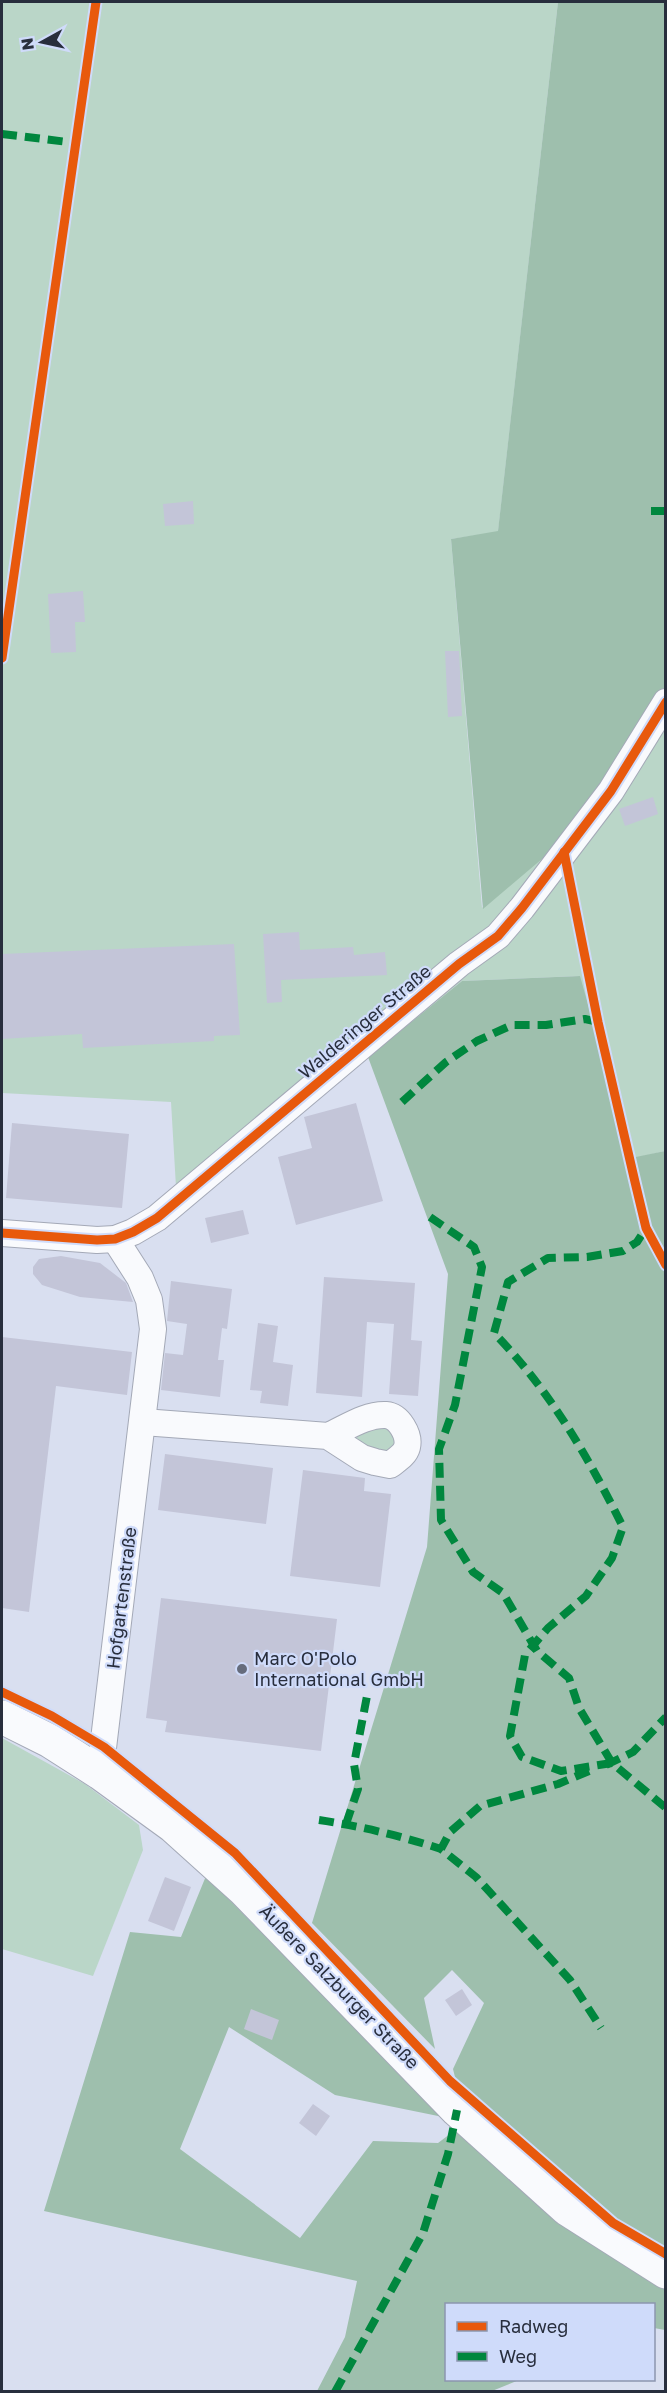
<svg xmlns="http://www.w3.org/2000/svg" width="667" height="2393" font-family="'Golos Text',sans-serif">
<rect width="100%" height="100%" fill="#d9dff0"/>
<g fill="#bad6c8">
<polygon points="2,2 558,2 498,532 451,539 482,908 665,702 665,1151 631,1159 579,976 462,981 368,1057 176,1187 171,1102 2,1093"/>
<path d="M 383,1425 L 393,1434 L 396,1444 C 392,1448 388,1452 383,1452 C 373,1454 356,1443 356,1434 Z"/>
<polygon points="2,1738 85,1784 139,1825 143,1850 93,1976 2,1949"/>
</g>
<g fill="#9ebfad">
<polygon points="558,2 665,2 665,702 549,853 483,909 451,539 498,531"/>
<polygon points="580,976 631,1158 665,1151 665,2330 654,2328 654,2304 446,2304 446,2380 519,2380 492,2391 317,2391 345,2337 357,2281 44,2211 130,1932 181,1937 206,1876 443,2117 335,2095 229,2027 180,2149 300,2238 373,2141 438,2143 466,2122 453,2069 484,2003 452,1970 424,1998 435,2049 312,1923 427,1547 448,1274 368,1057 462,981"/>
</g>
<g fill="#c3c5d8">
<polygon points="193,501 194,524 165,526 163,504"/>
<polygon points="83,591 85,622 75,622 76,652 51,653 48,594"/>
<polygon points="445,651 459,651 462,716 448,717"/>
<polygon points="653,797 658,814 625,826 619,809"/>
<polygon points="299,932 300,950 353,947 354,955 385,952 387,975 281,980 282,1002 267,1003 263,934"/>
<polygon points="234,944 240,1035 214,1036 214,1041 83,1048 82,1034 2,1039 2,954"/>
<polygon points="356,1103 383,1201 296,1225 278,1157 312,1148 304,1117"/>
<polygon points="12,1123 129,1134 122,1208 6,1198"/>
<polygon points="243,1210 249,1234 211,1243 205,1218"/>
<polygon points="61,1256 100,1263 126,1283 133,1302 80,1297 42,1285 33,1274 33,1267 39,1259"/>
<polygon points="324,1277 415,1283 411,1340 422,1341 418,1396 389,1394 394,1324 367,1322 362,1397 316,1393"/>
<polygon points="171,1281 232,1289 227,1329 222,1328 218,1360 224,1360 220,1397 161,1390 165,1353 183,1355 187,1324 167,1321"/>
<polygon points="258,1323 278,1326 273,1362 293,1365 288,1406 260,1403 262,1391 250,1390"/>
<polygon points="2,1337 132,1352 127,1395 56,1386 29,1612 2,1608"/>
<polygon points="165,1454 273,1468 266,1524 158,1510"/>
<polygon points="303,1470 365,1478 364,1491 391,1494 380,1587 290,1576"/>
<polygon points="161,1598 337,1619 321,1751 165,1732 167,1721 146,1718"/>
<polygon points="165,1877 191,1887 174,1931 148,1921"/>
<polygon points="462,1989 472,2005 456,2016 445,2000"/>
<polygon points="251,2009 279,2020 272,2040 244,2029"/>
<polygon points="313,2104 330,2116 316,2136 299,2123"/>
</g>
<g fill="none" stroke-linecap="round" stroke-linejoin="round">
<g stroke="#a4a9b7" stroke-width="28">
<g id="minor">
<polyline points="2,1233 97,1240 115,1239 133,1232 157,1218 459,964 498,936 522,908 611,791 666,702"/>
<path d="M 143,1422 L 328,1436 L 362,1458 L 375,1462 L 390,1465 C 396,1460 405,1455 407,1447 C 410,1435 399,1416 386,1415 C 366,1414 346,1428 328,1436"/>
<polyline points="100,1773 153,1329 149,1300 140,1278 115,1239"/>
</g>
</g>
<g stroke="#a4a9b7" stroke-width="35">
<polyline id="major" points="2,1717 50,1741 100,1773 173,1826 244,1890 457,2110 567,2209 666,2272"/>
</g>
<use href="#minor" stroke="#f9fafd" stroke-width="26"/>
<use href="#major" stroke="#f9fafd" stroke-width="33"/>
<g stroke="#00873e" stroke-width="8" stroke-dasharray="15 8" stroke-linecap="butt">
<polyline points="2,134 76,143"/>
<polyline points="651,511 666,511"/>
<polyline points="402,1102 446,1062 477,1041 512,1025 546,1025 585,1019 598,1022"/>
<polyline points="430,1217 474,1247 482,1267 455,1405 439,1449 441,1520 473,1572 503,1593 537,1651 569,1678 579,1708 612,1763 666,1808"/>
<path d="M 612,1763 L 561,1771 L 522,1757 L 510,1736 L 525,1655 L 548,1628 L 586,1596 L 612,1558 L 623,1527 C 587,1455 551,1392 494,1333 L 508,1282 L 548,1258 L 587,1257 L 623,1251 L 637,1242 L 646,1228"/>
<polyline points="606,1765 633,1752 666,1717"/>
<polyline points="589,1771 558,1784 480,1806 450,1832 441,1849 476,1877 570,1980 601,2028"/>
<path d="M 319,1820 C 360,1826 401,1836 441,1849"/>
<polyline points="346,1824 358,1789 354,1764 367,1696"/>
<polyline points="335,2392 423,2233 448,2154 457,2110"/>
</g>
<g stroke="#cfdbfa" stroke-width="13">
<g id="cycleway">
<polyline points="2,658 96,2"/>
<polyline points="564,852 598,1022 635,1182 646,1228 666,1265"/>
<polyline points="2,1233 97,1240 115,1239 133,1232 157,1218 459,964 498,936 522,908 611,791 666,702"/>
<polyline points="2,1692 52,1716 104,1747 235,1853 450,2081 613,2223 666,2254"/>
</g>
</g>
<use href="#cycleway" stroke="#e8590c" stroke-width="9"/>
</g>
<circle fill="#666c7c" stroke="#cfdbfa" stroke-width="2" cx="242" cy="1669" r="6"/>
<g text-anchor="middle" stroke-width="4.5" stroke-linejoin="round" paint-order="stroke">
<g font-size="18" fill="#282e3d" stroke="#cfdbfa">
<text transform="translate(365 1022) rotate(-40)" y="6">Walderinger Straße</text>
<text transform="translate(122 1598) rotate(-83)" y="6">Hofgartenstraße</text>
<text transform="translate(339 1987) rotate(46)" y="6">Äußere Salzburger Straße</text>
</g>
<g font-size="18" fill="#282e3d" stroke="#cfdbfa" text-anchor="start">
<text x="254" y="1665">Marc O'Polo<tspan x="254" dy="21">International GmbH</tspan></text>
</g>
</g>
<rect width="667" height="2393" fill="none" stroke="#282e3d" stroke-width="6"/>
<rect x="445" y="2303" width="210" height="78" fill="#cfdbfa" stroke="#8c96ae" stroke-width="1.5"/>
<rect x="457" y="2322" width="30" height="9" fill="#e8590c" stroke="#8c96ae" stroke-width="1.5"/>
<text x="499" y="2333" font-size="18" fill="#282e3d">Radweg</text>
<rect x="457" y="2352" width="30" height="9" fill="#00873e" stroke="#8c96ae" stroke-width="1.5"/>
<text x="499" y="2363" font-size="18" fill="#282e3d">Weg</text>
<g transform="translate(42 42) rotate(262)" stroke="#cfdbfa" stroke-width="4.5" paint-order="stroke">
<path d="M0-4.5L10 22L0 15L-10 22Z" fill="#282e3d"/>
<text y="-9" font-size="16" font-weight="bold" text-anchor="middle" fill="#282e3d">N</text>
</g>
</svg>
